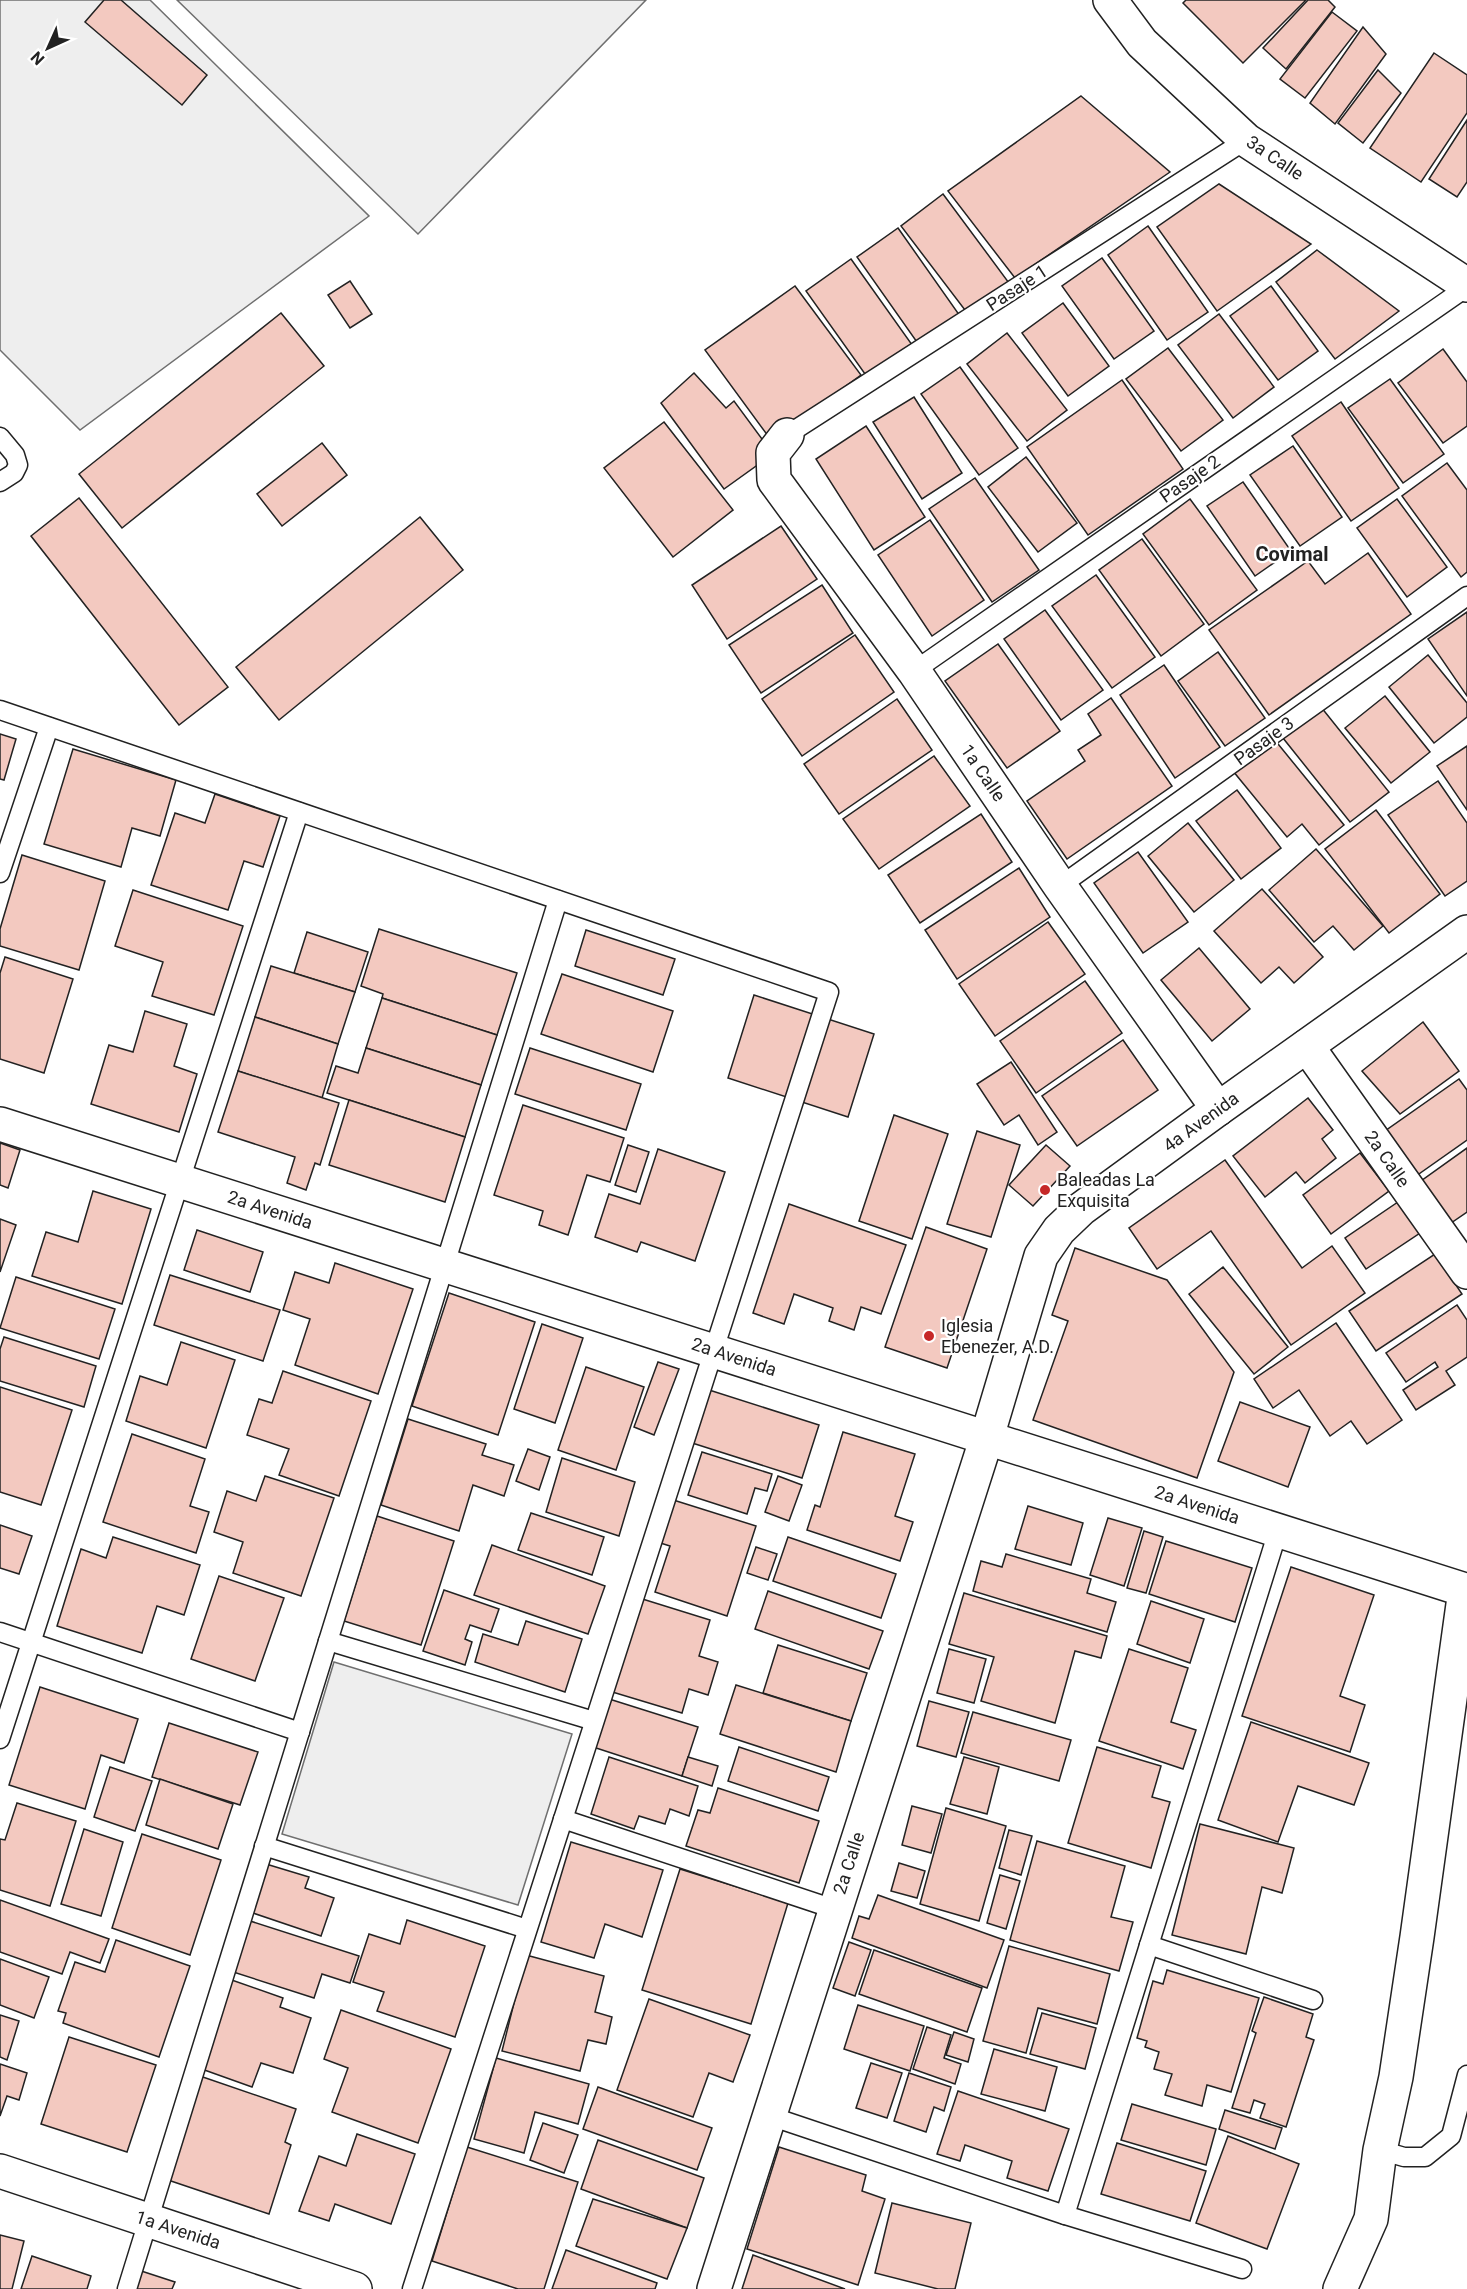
<svg xmlns="http://www.w3.org/2000/svg" width="1467" height="2289" font-family="Roboto,sans-serif">
<rect width="100%" height="100%" fill="#fff"/>
<g fill="#eee" stroke="#6f6f6f" stroke-width="1.5">
<polygon points="0,0 150,0 369,216 80,430 0,350"/>
<polygon points="177,0 646,0 418,234"/>
<polygon points="334,1662 572,1734 518,1905 282,1834"/>
</g>
<g fill="#f3c9c0" stroke="#222" stroke-width="1.5">
<polygon points="104,0 121,0 207,75 182,105 85,22"/>
<polygon points="1186,0 1306,0 1243,63 1183,3"/>
<polygon points="1308,0 1328,0 1335,7 1286,69 1263,48"/>
<polygon points="1332,12 1357,31 1305,98 1280,79"/>
<polygon points="1363,27 1386,54 1335,124 1310,103"/>
<polygon points="1434,53 1467,75 1467,113 1421,182 1370,148"/>
<polygon points="1378,70 1401,93 1363,143 1338,123"/>
<polygon points="1081,96 1170,172 1015,278 948,191"/>
<polygon points="1467,120 1467,182 1457,197 1429,179"/>
<polygon points="1219,184 1311,244 1217,311 1157,227"/>
<polygon points="943,194 1009,283 968,314 901,226"/>
<polygon points="1148,226 1208,312 1167,340 1108,255"/>
<polygon points="898,228 960,316 919,345 857,257"/>
<polygon points="1317,250 1399,311 1335,359 1276,282"/>
<polygon points="1102,258 1154,331 1114,359 1062,286"/>
<polygon points="851,259 915,349 870,381 806,291"/>
<polygon points="350,281 372,314 350,328 328,295"/>
<polygon points="795,286 861,375 771,440 705,350"/>
<polygon points="1271,286 1318,351 1278,380 1230,316"/>
<polygon points="1063,303 1109,366 1068,396 1022,333"/>
<polygon points="281,313 324,366 122,528 79,474"/>
<polygon points="1219,314 1274,387 1233,418 1178,345"/>
<polygon points="1007,333 1067,410 1027,441 967,364"/>
<polygon points="1168,348 1223,420 1181,451 1126,379"/>
<polygon points="1443,349 1467,382 1467,426 1443,443 1398,383"/>
<polygon points="960,367 1018,448 979,475 921,394"/>
<polygon points="694,373 726,408 734,401 773,454 724,489 661,403"/>
<polygon points="1390,379 1444,454 1403,483 1348,408"/>
<polygon points="1122,380 1183,469 1088,535 1027,447"/>
<polygon points="914,397 962,473 922,499 873,422"/>
<polygon points="1341,402 1399,488 1351,521 1292,436"/>
<polygon points="664,422 733,510 673,557 604,468"/>
<polygon points="866,426 925,517 874,550 816,459"/>
<polygon points="322,443 347,475 282,526 257,494"/>
<polygon points="1293,446 1342,517 1300,546 1250,475"/>
<polygon points="1026,457 1077,523 1038,552 988,487"/>
<polygon points="1447,463 1467,490 1467,572 1461,577 1402,496"/>
<polygon points="975,478 1039,570 992,602 929,509"/>
<polygon points="1243,482 1291,551 1255,576 1207,506"/>
<polygon points="79,498 228,687 179,725 31,536"/>
<polygon points="1190,499 1257,590 1209,625 1143,534"/>
<polygon points="1397,499 1447,567 1407,597 1357,528"/>
<polygon points="420,517 463,570 279,720 236,667"/>
<polygon points="930,520 984,600 932,636 878,555"/>
<polygon points="781,526 817,579 727,639 692,585"/>
<polygon points="1142,539 1204,624 1161,656 1099,570"/>
<polygon points="1368,553 1411,614 1269,715 1209,630 1308,561 1325,584"/>
<polygon points="1096,575 1155,657 1112,688 1052,606"/>
<polygon points="822,585 853,633 761,693 729,645"/>
<polygon points="1045,610 1103,690 1061,720 1004,639"/>
<polygon points="1467,612 1467,696 1428,639"/>
<polygon points="855,635 894,692 802,756 762,699"/>
<polygon points="998,644 1060,731 1007,768 945,681"/>
<polygon points="1218,652 1265,718 1225,746 1178,681"/>
<polygon points="1428,655 1467,703 1467,717 1434,743 1389,687"/>
<polygon points="1164,665 1220,747 1175,778 1120,695"/>
<polygon points="1385,696 1430,752 1391,783 1345,728"/>
<polygon points="1111,698 1172,786 1067,859 1027,801 1085,761 1078,750 1101,735 1088,714"/>
<polygon points="897,699 932,750 839,814 804,764"/>
<polygon points="1321,707 1389,792 1350,822 1283,738"/>
<polygon points="0,734 16,739 4,780 0,779"/>
<polygon points="1274,739 1344,825 1319,845 1302,824 1287,837 1233,771"/>
<polygon points="1467,746 1467,810 1437,766"/>
<polygon points="73,749 176,780 160,836 132,828 121,867 44,844"/>
<polygon points="934,756 970,806 879,869 843,819"/>
<polygon points="1438,781 1467,823 1467,881 1445,896 1388,815"/>
<polygon points="1237,790 1281,848 1241,879 1196,821"/>
<polygon points="215,794 280,816 263,867 244,861 228,910 151,885 175,813 205,823"/>
<polygon points="1376,810 1440,894 1389,933 1325,849"/>
<polygon points="981,814 1012,862 920,923 888,875"/>
<polygon points="1188,823 1234,880 1194,912 1148,856"/>
<polygon points="1316,849 1383,926 1354,950 1333,926 1314,942 1269,890"/>
<polygon points="1138,852 1188,922 1143,953 1094,883"/>
<polygon points="22,855 105,881 79,970 0,946 0,929"/>
<polygon points="1019,868 1050,917 957,979 925,930"/>
<polygon points="1262,889 1323,957 1294,983 1279,967 1261,983 1214,931"/>
<polygon points="133,890 243,926 214,1015 152,996 163,962 115,946"/>
<polygon points="1048,922 1085,974 995,1036 959,984"/>
<polygon points="379,929 517,973 497,1035 382,998 383,994 361,986"/>
<polygon points="586,930 675,959 663,995 575,966"/>
<polygon points="307,932 368,952 355,992 294,973"/>
<polygon points="1199,948 1250,1009 1212,1041 1161,980"/>
<polygon points="5,957 73,979 44,1073 0,1059 0,973"/>
<polygon points="271,966 355,992 338,1044 255,1017"/>
<polygon points="562,974 673,1011 653,1072 541,1034"/>
<polygon points="1085,981 1122,1033 1036,1093 1000,1041"/>
<polygon points="754,995 874,1034 848,1117 728,1078"/>
<polygon points="382,998 497,1035 481,1085 366,1048"/>
<polygon points="145,1011 187,1024 174,1066 197,1074 179,1132 91,1104 109,1045 133,1052"/>
<polygon points="255,1017 338,1044 322,1098 238,1071"/>
<polygon points="1423,1022 1459,1071 1400,1114 1362,1071"/>
<polygon points="1123,1040 1158,1090 1077,1146 1042,1096"/>
<polygon points="366,1048 481,1085 465,1137 327,1093 336,1066 358,1073"/>
<polygon points="530,1048 641,1084 626,1130 515,1094"/>
<polygon points="1011,1062 1057,1132 1038,1145 1019,1115 1004,1125 977,1084"/>
<polygon points="238,1071 339,1103 320,1165 315,1163 306,1190 287,1183 295,1157 218,1132"/>
<polygon points="1459,1079 1467,1090 1467,1140 1416,1176 1385,1131"/>
<polygon points="1308,1098 1333,1130 1322,1139 1336,1158 1305,1183 1296,1172 1265,1197 1233,1156"/>
<polygon points="349,1100 465,1137 445,1202 329,1165"/>
<polygon points="523,1105 624,1138 610,1182 587,1175 568,1235 539,1225 543,1211 494,1195"/>
<polygon points="894,1115 948,1134 912,1239 859,1221"/>
<polygon points="977,1131 1020,1145 991,1237 947,1224"/>
<polygon points="0,1143 20,1150 8,1188 0,1185"/>
<polygon points="628,1145 649,1152 636,1192 615,1185"/>
<polygon points="1046,1145 1070,1166 1033,1206 1009,1185"/>
<polygon points="1467,1148 1467,1212 1451,1223 1421,1181"/>
<polygon points="658,1149 725,1172 695,1261 641,1242 637,1252 595,1237 609,1194 640,1204"/>
<polygon points="1360,1153 1389,1191 1331,1234 1303,1195"/>
<polygon points="1225,1160 1302,1268 1332,1246 1365,1293 1291,1345 1211,1231 1157,1269 1129,1228"/>
<polygon points="93,1191 151,1209 122,1304 32,1276 46,1232 78,1242"/>
<polygon points="1398,1202 1420,1233 1366,1269 1345,1238"/>
<polygon points="789,1204 906,1245 881,1314 861,1307 854,1330 829,1321 833,1308 794,1294 784,1324 753,1313"/>
<polygon points="0,1219 16,1225 0,1272"/>
<polygon points="926,1227 987,1249 947,1368 885,1347"/>
<polygon points="197,1230 263,1252 250,1292 184,1270"/>
<polygon points="1075,1248 1167,1280 1234,1372 1197,1478 1033,1420 1068,1321 1052,1315"/>
<polygon points="1435,1254 1462,1294 1376,1351 1349,1311"/>
<polygon points="335,1263 413,1289 378,1394 295,1365 310,1319 283,1310 295,1272 329,1283"/>
<polygon points="1223,1267 1288,1347 1254,1374 1189,1294"/>
<polygon points="170,1275 280,1310 263,1361 154,1325"/>
<polygon points="16,1277 115,1309 99,1359 0,1328"/>
<polygon points="449,1293 535,1322 498,1435 412,1406"/>
<polygon points="1457,1305 1467,1320 1467,1357 1446,1371 1455,1385 1416,1410 1403,1390 1438,1367 1435,1362 1406,1382 1386,1353"/>
<polygon points="1336,1323 1402,1420 1367,1444 1351,1421 1330,1436 1299,1390 1273,1408 1254,1379"/>
<polygon points="542,1324 583,1338 555,1423 514,1409"/>
<polygon points="4,1337 96,1366 84,1407 0,1381 0,1349"/>
<polygon points="181,1342 235,1360 206,1448 126,1421 140,1376 167,1385"/>
<polygon points="658,1362 679,1369 654,1435 634,1427"/>
<polygon points="586,1367 644,1387 616,1470 558,1450"/>
<polygon points="283,1371 371,1401 339,1496 279,1475 289,1449 247,1435 259,1399 272,1403"/>
<polygon points="0,1387 72,1410 41,1505 0,1492"/>
<polygon points="706,1389 819,1425 802,1478 689,1442"/>
<polygon points="1240,1402 1310,1427 1288,1487 1218,1461"/>
<polygon points="408,1419 486,1444 482,1455 514,1465 504,1496 473,1485 459,1531 381,1505"/>
<polygon points="843,1432 915,1454 895,1516 913,1522 900,1561 807,1530 815,1505 820,1507"/>
<polygon points="132,1434 205,1459 190,1506 209,1512 196,1553 103,1522"/>
<polygon points="528,1449 550,1457 539,1490 516,1481"/>
<polygon points="702,1452 772,1474 767,1491 755,1488 747,1514 688,1495"/>
<polygon points="562,1458 635,1482 619,1536 546,1512"/>
<polygon points="265,1476 334,1498 301,1596 233,1573 243,1542 214,1532 227,1491 256,1501"/>
<polygon points="778,1476 802,1485 789,1521 765,1512"/>
<polygon points="667,1498 756,1526 727,1616 655,1592 670,1546 654,1541"/>
<polygon points="1028,1506 1083,1523 1071,1565 1015,1549"/>
<polygon points="531,1513 604,1537 592,1575 518,1550"/>
<polygon points="377,1516 454,1541 421,1645 344,1621"/>
<polygon points="1108,1518 1142,1528 1124,1586 1090,1575"/>
<polygon points="0,1525 32,1536 19,1574 0,1568"/>
<polygon points="1144,1531 1163,1537 1146,1593 1127,1588"/>
<polygon points="113,1537 200,1565 184,1615 157,1606 142,1653 57,1626 81,1549 106,1558"/>
<polygon points="788,1537 896,1574 881,1618 773,1581"/>
<polygon points="1166,1541 1252,1568 1235,1622 1149,1594"/>
<polygon points="492,1545 605,1586 588,1634 474,1595"/>
<polygon points="756,1547 777,1554 768,1580 747,1573"/>
<polygon points="1006,1554 1091,1579 1087,1593 1116,1602 1107,1632 973,1591 981,1561 1002,1567"/>
<polygon points="1291,1567 1374,1595 1340,1696 1365,1705 1350,1752 1242,1716"/>
<polygon points="219,1576 284,1598 255,1681 191,1659"/>
<polygon points="444,1590 499,1609 491,1632 470,1625 465,1639 472,1642 465,1665 423,1651"/>
<polygon points="768,1591 883,1631 869,1669 755,1629"/>
<polygon points="964,1593 1107,1636 1101,1658 1075,1651 1055,1723 981,1701 994,1657 949,1644"/>
<polygon points="636,1597 710,1620 699,1656 718,1662 708,1695 689,1689 682,1713 609,1691"/>
<polygon points="1151,1601 1204,1619 1190,1663 1137,1644"/>
<polygon points="526,1621 582,1639 565,1692 475,1662 483,1634 518,1645"/>
<polygon points="778,1645 867,1673 851,1721 763,1693"/>
<polygon points="949,1649 986,1659 974,1703 937,1693"/>
<polygon points="1129,1649 1188,1668 1171,1722 1196,1730 1183,1769 1099,1741"/>
<polygon points="736,1685 851,1721 836,1772 720,1734"/>
<polygon points="40,1687 138,1719 124,1763 101,1755 85,1809 9,1785"/>
<polygon points="606,1698 698,1727 682,1776 590,1746"/>
<polygon points="929,1701 969,1712 956,1757 917,1746"/>
<polygon points="973,1712 1071,1740 1059,1781 961,1753"/>
<polygon points="1251,1722 1369,1763 1354,1805 1298,1786 1278,1842 1218,1820"/>
<polygon points="169,1723 258,1752 240,1805 152,1777"/>
<polygon points="739,1747 829,1777 818,1811 728,1781"/>
<polygon points="1097,1747 1161,1766 1152,1797 1170,1802 1151,1868 1068,1843"/>
<polygon points="609,1757 698,1786 689,1816 670,1809 665,1824 639,1816 634,1829 591,1814"/>
<polygon points="688,1757 718,1766 712,1786 682,1776"/>
<polygon points="964,1757 999,1767 987,1814 950,1804"/>
<polygon points="110,1767 152,1781 135,1831 94,1817"/>
<polygon points="160,1779 233,1804 218,1849 146,1825"/>
<polygon points="718,1788 819,1821 799,1883 686,1846 698,1810 710,1813"/>
<polygon points="17,1803 76,1821 50,1906 0,1890 0,1839 5,1840"/>
<polygon points="912,1806 942,1814 931,1853 902,1845"/>
<polygon points="946,1808 1006,1826 979,1921 920,1904"/>
<polygon points="1200,1824 1294,1848 1282,1893 1262,1887 1246,1954 1172,1935"/>
<polygon points="84,1829 123,1842 101,1916 61,1904"/>
<polygon points="1009,1830 1032,1836 1021,1875 999,1868"/>
<polygon points="142,1834 221,1860 190,1955 112,1928"/>
<polygon points="1037,1841 1125,1866 1111,1917 1133,1922 1119,1971 1010,1940"/>
<polygon points="571,1842 663,1870 642,1937 605,1924 594,1958 541,1942"/>
<polygon points="899,1863 925,1871 917,1898 891,1891"/>
<polygon points="266,1864 309,1877 305,1888 334,1898 321,1936 250,1912"/>
<polygon points="680,1869 788,1903 751,2024 642,1990"/>
<polygon points="1000,1875 1020,1881 1006,1929 987,1923"/>
<polygon points="878,1895 1004,1940 987,1988 852,1938 859,1916 869,1919"/>
<polygon points="0,1900 109,1939 100,1963 70,1952 62,1974 0,1952"/>
<polygon points="244,1919 359,1956 350,1983 322,1974 314,1998 227,1970"/>
<polygon points="407,1920 485,1946 455,2037 377,2011 384,1992 353,1982 369,1934 400,1944"/>
<polygon points="116,1940 190,1966 159,2057 63,2023 66,2013 58,2011 75,1962 105,1972"/>
<polygon points="849,1942 871,1950 855,1996 833,1988"/>
<polygon points="1009,1946 1110,1974 1097,2024 1038,2008 1026,2053 983,2041"/>
<polygon points="874,1950 982,1988 967,2032 859,1994"/>
<polygon points="526,1955 604,1976 595,2012 612,2017 606,2044 588,2040 580,2071 502,2051"/>
<polygon points="0,1959 49,1977 34,2018 0,2005"/>
<polygon points="1167,1970 1259,1998 1231,2092 1207,2085 1202,2106 1165,2095 1172,2074 1154,2069 1159,2052 1145,2047 1147,2041 1137,2038 1153,1981 1163,1984"/>
<polygon points="226,1978 283,1998 280,2007 311,2018 293,2073 261,2063 252,2087 196,2067"/>
<polygon points="1264,1997 1313,2014 1306,2037 1314,2040 1286,2127 1260,2118 1265,2104 1254,2100 1250,2113 1232,2108 1256,2033 1252,2031"/>
<polygon points="649,1999 750,2035 733,2082 709,2073 693,2117 617,2090"/>
<polygon points="858,2005 924,2026 910,2071 844,2049"/>
<polygon points="341,2010 451,2049 418,2143 332,2112 348,2068 324,2059"/>
<polygon points="1042,2013 1096,2028 1085,2069 1030,2054"/>
<polygon points="0,2015 19,2021 7,2060 0,2057"/>
<polygon points="927,2027 951,2035 944,2058 961,2064 955,2084 913,2069"/>
<polygon points="954,2032 974,2039 968,2062 946,2055"/>
<polygon points="69,2037 156,2065 127,2152 41,2124"/>
<polygon points="994,2049 1057,2067 1045,2111 981,2094"/>
<polygon points="496,2058 589,2084 578,2124 535,2112 524,2153 474,2139"/>
<polygon points="871,2063 902,2073 887,2118 856,2108"/>
<polygon points="0,2064 27,2073 19,2100 7,2096 0,2116"/>
<polygon points="909,2073 951,2087 944,2111 934,2107 926,2132 894,2121"/>
<polygon points="197,2075 296,2109 285,2142 291,2145 269,2214 162,2178"/>
<polygon points="598,2087 712,2128 697,2170 583,2129"/>
<polygon points="958,2091 1069,2129 1048,2191 1007,2178 1012,2161 965,2145 960,2161 937,2154"/>
<polygon points="1132,2104 1216,2129 1206,2165 1121,2140"/>
<polygon points="1225,2110 1282,2128 1275,2149 1219,2129"/>
<polygon points="543,2123 578,2135 564,2173 530,2160"/>
<polygon points="357,2134 415,2154 391,2224 335,2204 329,2221 299,2211 319,2156 346,2166"/>
<polygon points="1228,2136 1299,2164 1267,2249 1196,2223"/>
<polygon points="598,2140 704,2178 687,2228 581,2189"/>
<polygon points="1117,2143 1206,2171 1190,2221 1101,2194"/>
<polygon points="467,2147 578,2182 544,2289 518,2289 432,2261"/>
<polygon points="779,2147 866,2175 862,2191 885,2199 858,2285 747,2249"/>
<polygon points="593,2199 687,2228 667,2279 576,2246"/>
<polygon points="892,2203 971,2223 955,2289 938,2289 875,2273"/>
<polygon points="0,2235 24,2241 12,2289 0,2289"/>
<polygon points="566,2250 657,2283 655,2289 552,2289"/>
<polygon points="753,2255 845,2289 742,2289"/>
<polygon points="32,2256 91,2276 87,2289 21,2289"/>
<polygon points="129,2267 175,2282 172,2289 122,2289"/>
</g>
<g fill="none" stroke-linecap="round" stroke-linejoin="round">
<g stroke="#222" stroke-width="21">
<g id="service">
<polyline points="787,435 1246,140"/>
<polyline points="0,437 15,455 18,465 14,473 0,482"/>
<polyline points="914,671 1467,287"/>
<polyline points="0,710 829,992 412,2289"/>
<polyline points="0,873 49,727"/>
<polyline points="1060,886 1467,596"/>
<polyline points="0,1632 300,1732"/>
<polyline points="328,1641 594,1721"/>
<polyline points="0,1739 299,812"/>
<polyline points="563,1819 834,1909"/>
<polyline points="264,1846 527,1929"/>
<polyline points="1149,1945 1313,2000"/>
<polyline points="770,2116 1065,2215 1242,2269"/>
<polyline points="1380,2150 1404,2157 1425,2157 1451,2136 1467,2075"/>
<polyline points="1065,2215 1278,1531"/>
<polyline points="127,2289 558,900"/>
</g>
</g>
<g stroke="#222" stroke-width="36">
<g id="minor">
<polyline points="1110,0 1142,43 1246,140 1467,285"/>
<polyline points="787,435 773,453 774,480 914,671 1060,886 1218,1109"/>
<polyline points="1307,1046 1467,1272"/>
<polyline points="0,2171 355,2289"/>
<polyline points="714,2289 987,1437"/>
</g>
</g>
<g stroke="#222" stroke-width="36">
<g id="tertiary">
<polyline points="0,1124 1465,1590 1417,1937 1396,2077 1380,2150 1371,2219 1340,2289"/>
<polyline points="987,1437 1041,1256 1059,1230 1081,1209 1218,1109 1467,932"/>
</g>
</g>
<use href="#service" stroke="#fff" stroke-width="18"/>
<use href="#minor" stroke="#fff" stroke-width="33"/>
<use href="#tertiary" stroke="#fff" stroke-width="33"/>
</g>
<g fill="#c62828" stroke="#fff" stroke-width="2">
<circle cx="1045" cy="1190" r="6"/>
<circle cx="929" cy="1336" r="6"/>
</g>
<g text-anchor="middle" stroke-width="4.5" stroke-linejoin="round" paint-order="stroke">
<g font-size="18" fill="#222" stroke="#fff">
<text transform="translate(1275 158) rotate(34)" y="6">3a Calle</text>
<text transform="translate(1017 288) rotate(-33)" y="6">Pasaje 1</text>
<text transform="translate(1190 479) rotate(-35)" y="6">Pasaje 2</text>
<text transform="translate(1264 741) rotate(-36)" y="6">Pasaje 3</text>
<text transform="translate(983 773) rotate(56)" y="6">1a Calle</text>
<text transform="translate(1201 1122) rotate(-36)" y="6">4a Avenida</text>
<text transform="translate(1387 1159) rotate(55)" y="6">2a Calle</text>
<text transform="translate(270 1210) rotate(18)" y="6">2a Avenida</text>
<text transform="translate(734 1357) rotate(18)" y="6">2a Avenida</text>
<text transform="translate(1197 1505) rotate(18)" y="6">2a Avenida</text>
<text transform="translate(849 1863) rotate(-72)" y="6">2a Calle</text>
<text transform="translate(178 2230) rotate(18)" y="6">1a Avenida</text>
</g>
<g font-size="18" fill="#222" stroke="#fff" text-anchor="start">
<text x="1057" y="1186">Baleadas La<tspan x="1057" dy="21">Exquisita</tspan></text>
<text x="941" y="1332">Iglesia<tspan x="941" dy="21">Ebenezer, A.D.</tspan></text>
</g>
<g font-size="20" font-weight="bold" fill="#222" stroke="#fff">
<text x="1292" y="561">Covimal</text>
</g>
</g>
<g transform="translate(48 48) rotate(225)" stroke="#ffffff" stroke-width="4.5" paint-order="stroke">
<path d="M0-4.5L10 22L0 15L-10 22Z" fill="#222222"/>
<text y="-9" font-size="16" font-weight="bold" text-anchor="middle" fill="#222222">N</text>
</g>
</svg>
